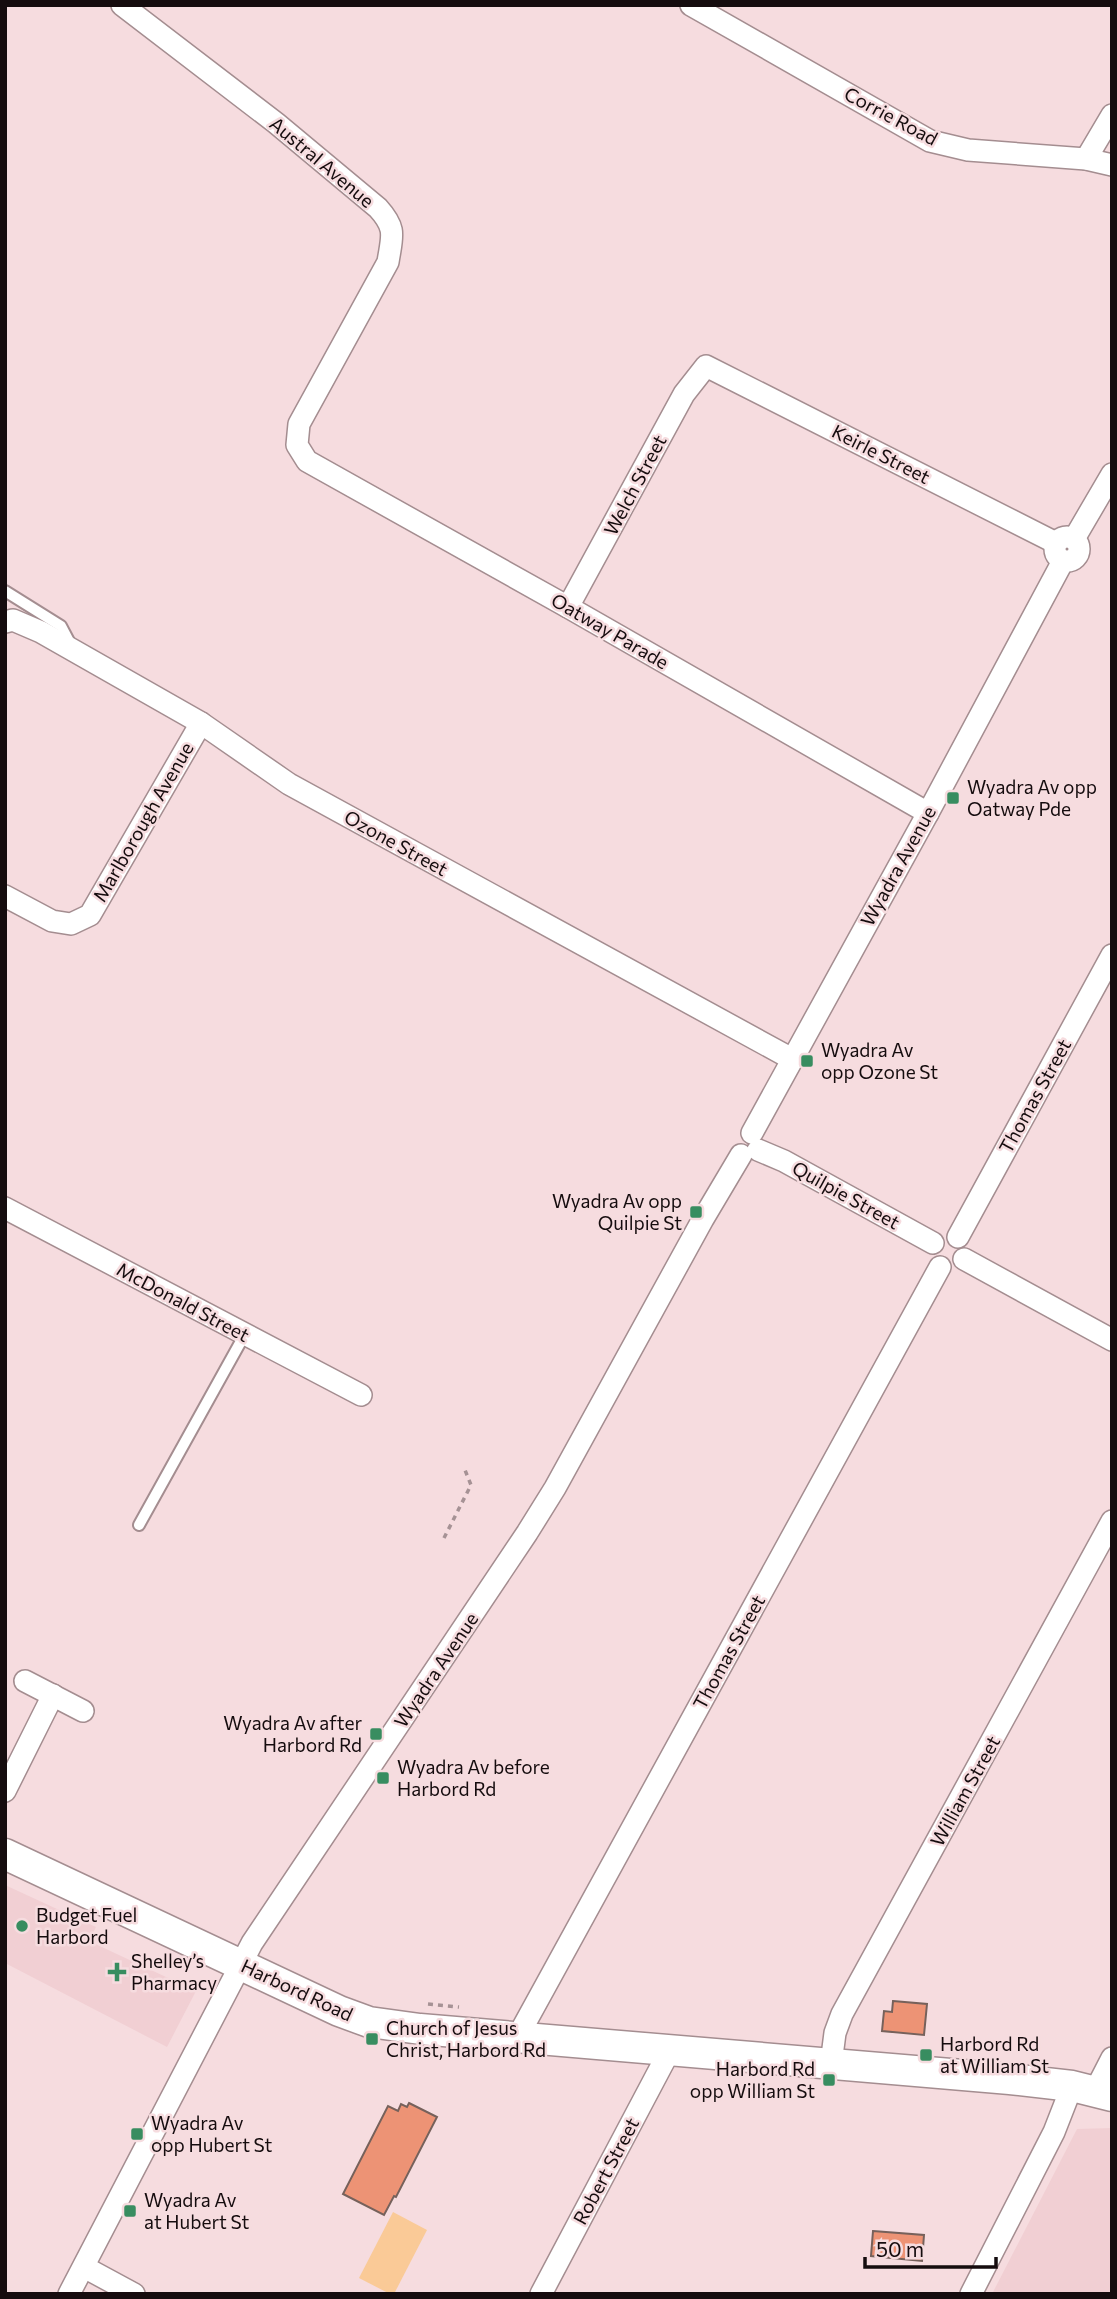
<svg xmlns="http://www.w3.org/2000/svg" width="1117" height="2299" font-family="Commissioner,sans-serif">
<rect width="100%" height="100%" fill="#f6dcdf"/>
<g fill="#f1cfd3">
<polygon points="5,1885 96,1927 89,1941 196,1991 167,2047 5,1963"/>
<polygon points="1112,2128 1112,2294 992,2294 1077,2129"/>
</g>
<polygon fill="#faca97" points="393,2212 427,2230 394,2294 390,2294 359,2278"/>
<g fill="#ed9375" stroke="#76615b" stroke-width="2">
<polygon points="893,2001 927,2004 924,2035 882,2031 884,2011 892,2012"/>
<polygon points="409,2103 437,2117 396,2197 394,2196 384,2215 343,2194 388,2106 398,2111 401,2104 407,2107"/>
<polygon points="873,2231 924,2235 922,2261 871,2256"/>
</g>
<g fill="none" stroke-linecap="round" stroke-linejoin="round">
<g stroke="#a48d90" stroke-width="14">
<g id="lane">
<polyline points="5,591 61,626 71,645"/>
<polyline points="139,1525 245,1334"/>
</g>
</g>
<g stroke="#a48d90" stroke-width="24">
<g id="street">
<path d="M 122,5 L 276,123 L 378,208 C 397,229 392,236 388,262 L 299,424 L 297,445 L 307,461 L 568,607 L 928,813"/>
<polyline points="691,5 930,141 968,150 1086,159 1112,165"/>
<polyline points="1086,159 1112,115"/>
<circle cx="1067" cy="549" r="12"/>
<polyline points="1074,539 1112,474"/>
<polyline points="568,607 684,394 706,366 1056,543"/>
<polyline points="5,622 13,620 41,632 201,723 289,784 792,1059"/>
<polyline points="5,896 52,921 71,924 90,915 201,723"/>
<polyline points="752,1133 928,813 1063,561"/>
<polyline points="758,1150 784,1161 933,1243"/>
<polyline points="5,1208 361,1395"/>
<polyline points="958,1237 1112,955"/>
<polyline points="964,1259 1112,1340"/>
<polyline points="25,1681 83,1711"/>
<polyline points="5,1791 53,1695"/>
<polyline points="518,2036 940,1267"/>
<polyline points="831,2064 835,2033 842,2014 1112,1521"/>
<polyline points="1095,2091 1112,2058"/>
<polyline points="84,2267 134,2294"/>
<polyline points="69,2294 252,1943 527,1533 555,1488 703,1219 741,1155"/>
<polyline points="541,2294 671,2048"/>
<polyline points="971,2294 1054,2132 1072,2086"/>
</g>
</g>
<g stroke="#a48d90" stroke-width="33">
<polyline id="secondary" points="5,1854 339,2011 369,2022 420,2029 1010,2079 1072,2086 1112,2096"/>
</g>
<g stroke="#a69295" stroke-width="3.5" stroke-dasharray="5 5" stroke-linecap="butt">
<polyline points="444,1538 471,1485 465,1470"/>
<polyline points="428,2004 459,2007"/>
</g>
<use href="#lane" stroke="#fff" stroke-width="10"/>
<use href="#street" stroke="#fff" stroke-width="21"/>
<use href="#secondary" stroke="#fff" stroke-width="30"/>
</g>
<g fill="#388d60" stroke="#f6dcdf" stroke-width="2.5">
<rect x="946" y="791" width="14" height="14" rx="3.5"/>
<rect x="800" y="1054" width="14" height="14" rx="3.5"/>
<rect x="689" y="1205" width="14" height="14" rx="3.5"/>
<rect x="369" y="1727" width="14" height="14" rx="3.5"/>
<rect x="376" y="1771" width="14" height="14" rx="3.5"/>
<circle cx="22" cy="1926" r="7"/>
<path d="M113.5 1961.5h7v7h7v7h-7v7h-7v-7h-7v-7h7z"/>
<rect x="365" y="2032" width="14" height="14" rx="3.5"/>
<rect x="919" y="2048" width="14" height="14" rx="3.5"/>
<rect x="822" y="2073" width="14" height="14" rx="3.5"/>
<rect x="130" y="2127" width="14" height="14" rx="3.5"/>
<rect x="123" y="2204" width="14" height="14" rx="3.5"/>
</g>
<g text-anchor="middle" stroke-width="5" stroke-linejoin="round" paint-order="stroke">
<g font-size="19" fill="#150c0e" stroke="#f6dcdf">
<text transform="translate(891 116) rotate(28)" y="7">Corrie Road</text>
<text transform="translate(322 162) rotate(40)" y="7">Austral Avenue</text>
<text transform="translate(881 454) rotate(27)" y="7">Keirle Street</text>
<text transform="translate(635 485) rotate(-62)" y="7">Welch Street</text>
<text transform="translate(610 631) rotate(30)" y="7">Oatway Parade</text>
<text transform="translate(143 822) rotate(-60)" y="7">Marlborough Avenue</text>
<text transform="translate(396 843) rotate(29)" y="7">Ozone Street</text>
<text transform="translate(898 866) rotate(-61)" y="7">Wyadra Avenue</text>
<text transform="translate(1035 1096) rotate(-61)" y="7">Thomas Street</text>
<text transform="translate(846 1195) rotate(29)" y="7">Quilpie Street</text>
<text transform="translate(183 1302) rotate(28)" y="7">McDonald Street</text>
<text transform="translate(729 1652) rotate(-61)" y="7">Thomas Street</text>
<text transform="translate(436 1670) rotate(-56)" y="7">Wyadra Avenue</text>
<text transform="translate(965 1791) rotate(-61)" y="7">William Street</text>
<text transform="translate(297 1990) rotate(25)" y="7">Harbord Road</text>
<text transform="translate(606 2171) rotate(-62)" y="7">Robert Street</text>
</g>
<g font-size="19" fill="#150c0e" stroke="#f6dcdf" text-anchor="start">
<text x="967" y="794">Wyadra Av opp<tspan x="967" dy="22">Oatway Pde</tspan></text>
<text x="821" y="1057">Wyadra Av<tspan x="821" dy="22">opp Ozone St</tspan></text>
<text x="682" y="1208" text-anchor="end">Wyadra Av opp<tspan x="682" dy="22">Quilpie St</tspan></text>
<text x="362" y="1730" text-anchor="end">Wyadra Av after<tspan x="362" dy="22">Harbord Rd</tspan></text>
<text x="397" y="1774">Wyadra Av before<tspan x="397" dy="22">Harbord Rd</tspan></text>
<text x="36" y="1922">Budget Fuel<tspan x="36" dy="22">Harbord</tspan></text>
<text x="131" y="1968">Shelley’s<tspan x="131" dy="22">Pharmacy</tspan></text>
<text x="386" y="2035">Church of Jesus<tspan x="386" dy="22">Christ, Harbord Rd</tspan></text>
<text x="940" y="2051">Harbord Rd<tspan x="940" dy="22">at William St</tspan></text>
<text x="815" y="2076" text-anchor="end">Harbord Rd<tspan x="815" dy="22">opp William St</tspan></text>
<text x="151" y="2130">Wyadra Av<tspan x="151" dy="22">opp Hubert St</tspan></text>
<text x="144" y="2207">Wyadra Av<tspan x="144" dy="22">at Hubert St</tspan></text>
</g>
</g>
<rect width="1117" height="2299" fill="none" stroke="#150c0e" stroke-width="14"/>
<path d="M865 2257v10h131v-10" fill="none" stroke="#150c0e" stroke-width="3.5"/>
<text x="876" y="2257" font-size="21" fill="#150c0e" stroke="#f6dcdf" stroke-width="5" paint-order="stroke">50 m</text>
</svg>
